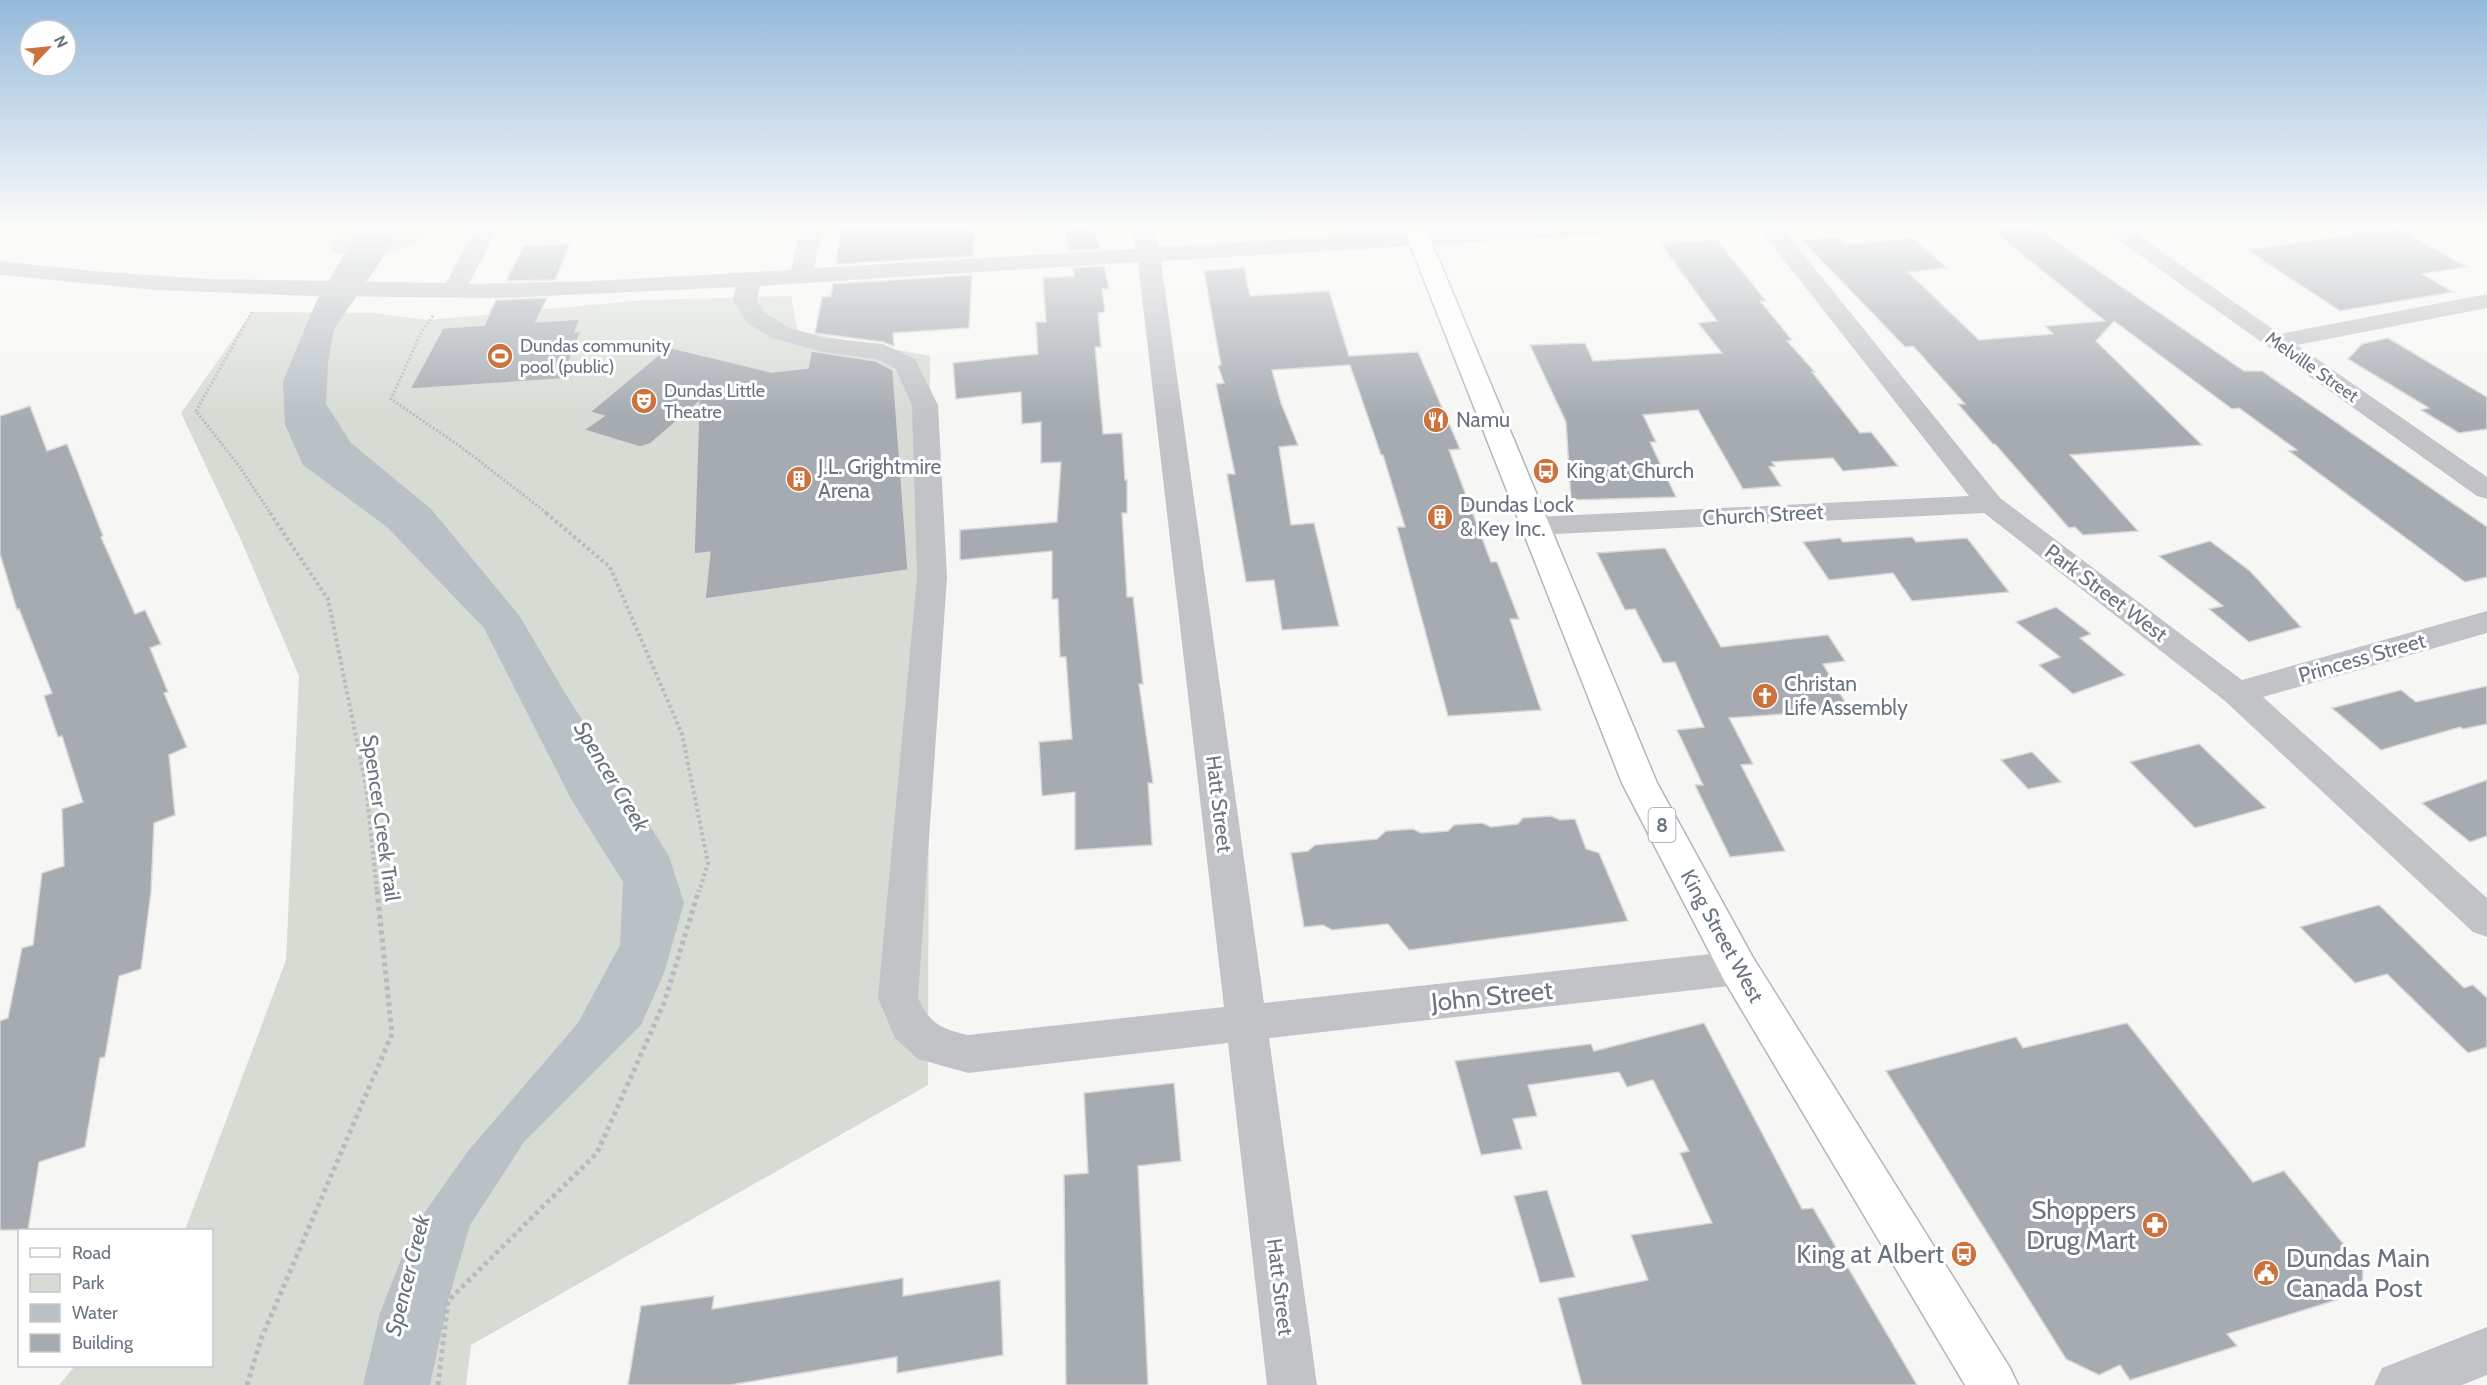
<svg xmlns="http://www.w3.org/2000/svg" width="2487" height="1385" font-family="Cabin,sans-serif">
<rect width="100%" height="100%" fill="#f6f7f4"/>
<g fill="#d6dbd4">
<path d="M 338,224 L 454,224 C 422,244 368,267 331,251 Z"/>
<polygon points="1162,224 1369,224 1162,234"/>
<polygon points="791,296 798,331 930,356 928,1085 471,1345 466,1385 59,1385 75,1366 212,1366 212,1230 185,1230 286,960 299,676 241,540 181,413 252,312 373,313 428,320 645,300"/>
</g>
<polygon fill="#b9c0c6" points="363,224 406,224 334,329 328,363 326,404 351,443 431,509 519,615 565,693 669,856 684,903 664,973 641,1025 524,1142 470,1225 448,1301 430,1385 363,1385 380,1313 413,1229 468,1151 578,1023 620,945 623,882 571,799 484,628 387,527 303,465 285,425 283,381 317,300"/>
<g fill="#a5abb1" stroke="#d8d8d6" stroke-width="1.5">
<polygon points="911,224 975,224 973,256 836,264 841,228"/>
<polygon points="1064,224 1093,224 1099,249 1069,251"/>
<polygon points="2032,225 2244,371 2262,371 2487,527 2487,577 2465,582 2289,451 2297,450 2239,408 2232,409 2114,321 2096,341 2202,445 2070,455 2138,531 2083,535 2075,527 2069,528 1995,444 1993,444 1958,404 1965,404 1913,346 1905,347 1802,240 1839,238 1845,245 1913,238 1947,268 1908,272 1979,340 2053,334 2045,326 2105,321 1992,230"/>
<polygon points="2398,228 2467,267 2422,274 2453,292 2340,311 2247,250"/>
<polygon points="1717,240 1766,301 1760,301 1792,340 1787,341 1815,372 1812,372 1860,433 1871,432 1898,466 1843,471 1833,458 1772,462 1775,466 1769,467 1781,486 1743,489 1698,410 1643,415 1656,442 1650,442 1676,497 1571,500 1566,422 1530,345 1585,343 1593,361 1722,353 1698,323 1717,321 1661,244"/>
<polygon points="570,244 555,280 506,281 524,246"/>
<polygon points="1104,266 1109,289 1102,289 1105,312 1098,313 1101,347 1095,347 1103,434 1122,433 1125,480 1127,480 1127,513 1122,513 1127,597 1133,597 1143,684 1139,684 1153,783 1148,783 1152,845 1075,850 1075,792 1042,796 1039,742 1072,739 1066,657 1060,657 1058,599 1052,599 1052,551 960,560 960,530 1057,522 1061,462 1041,463 1041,422 1022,424 1021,392 956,399 953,363 1038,354 1036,322 1046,322 1043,278 1074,276 1073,268"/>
<polygon points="1244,268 1250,296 1329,291 1349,356 1418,352 1460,449 1449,450 1491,562 1497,562 1519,619 1510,619 1541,710 1448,716 1397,527 1405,527 1383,455 1381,455 1350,365 1272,370 1281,403 1298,445 1279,447 1291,525 1314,523 1339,626 1282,630 1274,580 1246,582 1227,474 1235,474 1216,384 1224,383 1218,366 1221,365 1204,271"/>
<polygon points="972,275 969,328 893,333 894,346 883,342 815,333 822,297 831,296 833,284"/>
<polygon points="547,298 536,322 580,319 575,332 581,331 562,379 410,389 443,328 484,325 496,300"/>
<polygon points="2388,338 2487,397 2487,429 2459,433 2421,410 2429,408 2348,359 2362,344"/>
<polygon points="668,347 771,372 808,368 811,351 876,361 893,370 908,570 705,599 710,552 694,554 699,402 650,444 640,447 584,430 604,416 590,412"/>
<polygon points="30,406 47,451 67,444 103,536 101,537 135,614 145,610 161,644 150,648 168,692 164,693 187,747 169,755 175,815 154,823 151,892 141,969 119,976 105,1057 100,1058 85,1147 39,1162 28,1230 0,1230 0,1021 8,1018 22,948 33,945 42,873 64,866 62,809 83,802 62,736 58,737 44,696 52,693 19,609 17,610 0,554 0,416"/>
<polygon points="1912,537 1916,542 1967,538 2009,592 1912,601 1893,573 1829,580 1803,542 1840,538 1843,542"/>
<polygon points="2210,541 2250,571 2301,627 2249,642 2209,609 2223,606 2159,556"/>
<polygon points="1665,548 1721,647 1828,635 1845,661 1823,664 1849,709 1729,718 1753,764 1741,765 1785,851 1730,857 1695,785 1703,785 1677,730 1704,727 1675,662 1663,663 1635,609 1625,610 1597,553"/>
<polygon points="2056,607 2091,634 2080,638 2125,675 2073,694 2039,665 2060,657 2016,622"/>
<polygon points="2487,686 2487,724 2463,729 2460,727 2381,750 2332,708 2401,690 2416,702"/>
<polygon points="2199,744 2266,808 2195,828 2130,762"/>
<polygon points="2032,752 2061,782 2028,789 2001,760"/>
<polygon points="2487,780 2487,836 2470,842 2422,803"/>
<polygon points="1551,816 1560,820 1575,819 1586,849 1599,853 1628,921 1409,950 1388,924 1332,930 1323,925 1304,927 1291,853 1308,851 1315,845 1377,839 1386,831 1413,829 1421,833 1448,831 1454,825 1482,823 1491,827 1518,824 1523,818"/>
<polygon points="2379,905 2464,988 2473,985 2487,998 2487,1047 2468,1053 2387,974 2355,983 2300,927"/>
<polygon points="1704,1023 1802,1209 1813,1208 1917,1385 1582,1385 1558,1298 1648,1280 1631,1235 1712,1223 1680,1153 1689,1151 1653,1080 1627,1087 1619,1072 1528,1085 1537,1116 1513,1119 1522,1149 1481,1155 1455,1061 1591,1044 1594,1051"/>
<polygon points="2127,1023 2253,1182 2284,1171 2363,1268 2362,1292 2227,1334 2237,1346 2130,1380 2120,1365 2099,1375 2066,1359 1886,1071 2016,1037 2023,1048"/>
<polygon points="1174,1083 1181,1161 1138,1166 1148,1385 1066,1385 1064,1175 1088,1173 1084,1093"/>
<polygon points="1547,1190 1575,1277 1540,1283 1514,1196"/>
<polygon points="903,1278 903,1296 1000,1280 1003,1355 897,1373 897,1357 730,1385 628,1385 641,1306 714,1296 712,1309"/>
</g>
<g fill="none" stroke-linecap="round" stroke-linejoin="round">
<g stroke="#b2b5b9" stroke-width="3">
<polygon id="major" points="1402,224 1424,224 1657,783 1752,956 2010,1368 2018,1385 1965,1385 1724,980 1622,783"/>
</g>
<g stroke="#b8babd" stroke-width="3" stroke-dasharray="2 2" stroke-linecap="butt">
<polyline points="252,312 196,411 239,466 271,514"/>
<polyline points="433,316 421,333 391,399 461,447 548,514"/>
</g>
<g stroke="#b8babd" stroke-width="4" stroke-dasharray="3 3" stroke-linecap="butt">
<polyline points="270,513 328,599 366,786 377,892"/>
<polyline points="546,513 610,567 682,734 708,863 699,892"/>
</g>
<g stroke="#b8babd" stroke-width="5" stroke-dasharray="4 4" stroke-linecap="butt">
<polyline points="247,1385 261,1339 392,1034 377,890"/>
<polyline points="438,1385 448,1301 597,1153 664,1003 699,890"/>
</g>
<g fill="#c1c3c7" fill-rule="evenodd">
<path d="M 478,224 L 500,224 L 469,284 L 594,281 L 791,270 L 802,224 L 824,224 L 814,268 L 1135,249 L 1131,224 L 1153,224 L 1158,247 L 1544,224 L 1671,224 L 1668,229 L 1660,231 L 1161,261 L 1264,1003 L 1738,951 L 1752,956 L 1758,968 L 1752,980 L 1738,985 L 1269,1038 L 1317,1385 L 1267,1385 L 1228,1043 L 968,1073 L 918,1059 L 895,1038 L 878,998 L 917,577 L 912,405 L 895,368 L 877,359 L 823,352 L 772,338 L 746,322 L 733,301 L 736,287 L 500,298 L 313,296 L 156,290 L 0,275 L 0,261 L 104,272 L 208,279 L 446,283 ZM 1138,262 L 1224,1007 L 968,1035 C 942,1029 929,1024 918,998 L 947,577 L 938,405 L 915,359 L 883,344 L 825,338 L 790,328 L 764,312 L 757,301 L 760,286 Z"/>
<polygon points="1756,224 1779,224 2000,498 2242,680 2487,611 2487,633 2263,697 2487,898 2487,937 2473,932 2225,701 1984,513 1535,535 1525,533 1520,526 1525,519 1535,517 1969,496"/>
<polygon points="2096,224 2122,224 2280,334 2487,294 2487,308 2297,345 2487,477 2487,499 2477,496"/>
<polygon points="2487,1327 2487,1375 2462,1385 2374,1385 2382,1368"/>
</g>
<use href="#major" fill="#fff" fill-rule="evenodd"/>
</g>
<linearGradient id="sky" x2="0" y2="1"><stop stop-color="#95b9da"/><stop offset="0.54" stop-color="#fbfbfa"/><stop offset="1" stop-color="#fbfbfa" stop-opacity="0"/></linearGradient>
<rect width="2487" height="418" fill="url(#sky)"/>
<defs>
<g id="stadium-disc" transform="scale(1.35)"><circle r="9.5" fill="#cc723f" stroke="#fff"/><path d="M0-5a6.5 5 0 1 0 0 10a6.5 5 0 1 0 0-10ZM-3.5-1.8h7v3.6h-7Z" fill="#fff"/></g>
<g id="theatre-disc" transform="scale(1.35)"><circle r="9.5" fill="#cc723f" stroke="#fff"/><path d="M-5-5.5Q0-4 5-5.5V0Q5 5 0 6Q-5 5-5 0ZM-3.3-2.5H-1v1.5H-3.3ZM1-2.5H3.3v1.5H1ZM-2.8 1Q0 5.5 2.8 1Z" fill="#fff"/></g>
<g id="restaurant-disc" transform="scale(1.35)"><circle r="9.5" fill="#cc723f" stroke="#fff"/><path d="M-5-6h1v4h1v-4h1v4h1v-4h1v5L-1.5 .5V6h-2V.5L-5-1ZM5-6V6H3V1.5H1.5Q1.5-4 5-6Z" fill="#fff"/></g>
<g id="bus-disc" transform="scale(1.35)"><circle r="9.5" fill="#cc723f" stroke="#fff"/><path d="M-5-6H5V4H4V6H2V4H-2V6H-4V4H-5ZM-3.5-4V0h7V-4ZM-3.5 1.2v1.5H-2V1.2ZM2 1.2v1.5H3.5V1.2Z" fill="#fff"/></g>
<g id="building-disc" transform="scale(1.35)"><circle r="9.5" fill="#cc723f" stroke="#fff"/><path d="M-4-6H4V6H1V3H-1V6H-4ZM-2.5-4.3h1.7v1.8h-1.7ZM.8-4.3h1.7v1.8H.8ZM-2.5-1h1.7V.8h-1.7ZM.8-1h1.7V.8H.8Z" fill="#fff"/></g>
<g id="church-disc" transform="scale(1.35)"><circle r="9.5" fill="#cc723f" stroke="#fff"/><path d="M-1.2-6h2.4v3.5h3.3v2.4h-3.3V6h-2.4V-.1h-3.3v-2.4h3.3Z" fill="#fff"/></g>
<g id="pharmacy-disc" transform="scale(1.35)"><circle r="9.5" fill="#cc723f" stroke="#fff"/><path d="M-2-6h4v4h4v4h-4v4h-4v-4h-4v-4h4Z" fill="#fff"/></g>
<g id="civic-disc" transform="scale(1.35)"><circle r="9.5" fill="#cc723f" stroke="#fff"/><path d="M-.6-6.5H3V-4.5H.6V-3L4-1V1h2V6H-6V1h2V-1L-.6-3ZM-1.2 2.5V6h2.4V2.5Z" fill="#fff"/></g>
</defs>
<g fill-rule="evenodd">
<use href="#stadium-disc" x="500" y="356"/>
<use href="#theatre-disc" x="644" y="401"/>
<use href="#restaurant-disc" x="1436" y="420"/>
<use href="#bus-disc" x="1546" y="471"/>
<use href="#building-disc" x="799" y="479"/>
<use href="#building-disc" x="1440" y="517"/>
<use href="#church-disc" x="1765" y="696"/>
<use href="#pharmacy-disc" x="2155" y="1225"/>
<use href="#bus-disc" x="1964" y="1254"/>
<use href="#civic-disc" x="2266" y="1273"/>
</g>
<g text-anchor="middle" stroke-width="6" stroke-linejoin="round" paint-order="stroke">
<g font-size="18" fill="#6a7481" stroke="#fff" text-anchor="start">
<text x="520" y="352">Dundas community<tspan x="520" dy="21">pool (public)</tspan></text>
<text x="664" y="397">Dundas Little<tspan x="664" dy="21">Theatre</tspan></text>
</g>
<g font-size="18" fill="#6a7481" stroke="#fff">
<text transform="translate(2312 367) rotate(35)" y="6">Melville Street</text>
</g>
<rect fill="#fff" stroke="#979ea7" stroke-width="1.5" x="1648.5" y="808" width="27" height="34" rx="4.5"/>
<g font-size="20" font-weight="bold" fill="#6a7481">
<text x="1662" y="832">8</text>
</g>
<g font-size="21" fill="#6a7481" stroke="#fff" text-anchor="start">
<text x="1456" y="427">Namu</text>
<text x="818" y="474">J.L. Grightmire<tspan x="818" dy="24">Arena</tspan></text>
<text x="1566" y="478">King at Church</text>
<text x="1460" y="512">Dundas Lock<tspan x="1460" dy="24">&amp; Key Inc.</tspan></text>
<text x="1784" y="691">Christan<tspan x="1784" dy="24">Life Assembly</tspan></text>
</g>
<g font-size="21" fill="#6a7481" stroke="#fff">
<text transform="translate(1763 515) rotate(-3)" y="7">Church Street</text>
<text transform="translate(2106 593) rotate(37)" y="7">Park Street West</text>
<text transform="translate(2362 658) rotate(-16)" y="7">Princess Street</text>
<text transform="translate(1219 804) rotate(83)" y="7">Hatt Street</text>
<text transform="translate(381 818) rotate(82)" y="7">Spencer Creek Trail</text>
<text transform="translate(1722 936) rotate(61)" y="7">King Street West</text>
<text transform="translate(1280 1287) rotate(83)" y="7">Hatt Street</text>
</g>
<g font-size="22" font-style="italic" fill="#66737d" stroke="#fff">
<text transform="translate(612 776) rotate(59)" y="8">Spencer Creek</text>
<text transform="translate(407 1275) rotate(-76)" y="8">Spencer Creek</text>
</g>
<g font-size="26" fill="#6a7481" stroke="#fff">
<text transform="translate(1492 996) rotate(-6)" y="9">John Street</text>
</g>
<g font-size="26" fill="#6a7481" stroke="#fff" text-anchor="end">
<text x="2136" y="1219">Shoppers<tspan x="2136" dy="30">Drug Mart</tspan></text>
<text x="1944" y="1263">King at Albert</text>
<text x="2286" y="1267" text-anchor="start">Dundas Main<tspan x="2286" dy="30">Canada Post</tspan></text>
</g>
</g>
<rect x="18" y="1229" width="195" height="138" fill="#ffffff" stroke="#c3c7cd" stroke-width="1.5"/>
<rect x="30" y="1248" width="30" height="9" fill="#ffffff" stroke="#c3c7cd" stroke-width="1.5"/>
<text x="72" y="1259" font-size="18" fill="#6a7481">Road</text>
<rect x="30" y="1274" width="30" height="18" fill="#d6dbd4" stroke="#c3c7cd" stroke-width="1.5"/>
<text x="72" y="1289" font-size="18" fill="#6a7481">Park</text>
<rect x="30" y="1304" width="30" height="18" fill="#b9c0c6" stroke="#c3c7cd" stroke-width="1.5"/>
<text x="72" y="1319" font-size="18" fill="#6a7481">Water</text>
<rect x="30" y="1334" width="30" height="18" fill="#a5abb1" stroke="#c3c7cd" stroke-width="1.5"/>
<text x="72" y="1349" font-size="18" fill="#6a7481">Building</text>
<g transform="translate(48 48) rotate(64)"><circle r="28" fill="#ffffff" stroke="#c3c7cd" stroke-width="1.5"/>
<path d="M0-4.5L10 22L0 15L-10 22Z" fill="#cc723f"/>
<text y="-9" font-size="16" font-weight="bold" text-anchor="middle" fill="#6a7481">N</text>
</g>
</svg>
